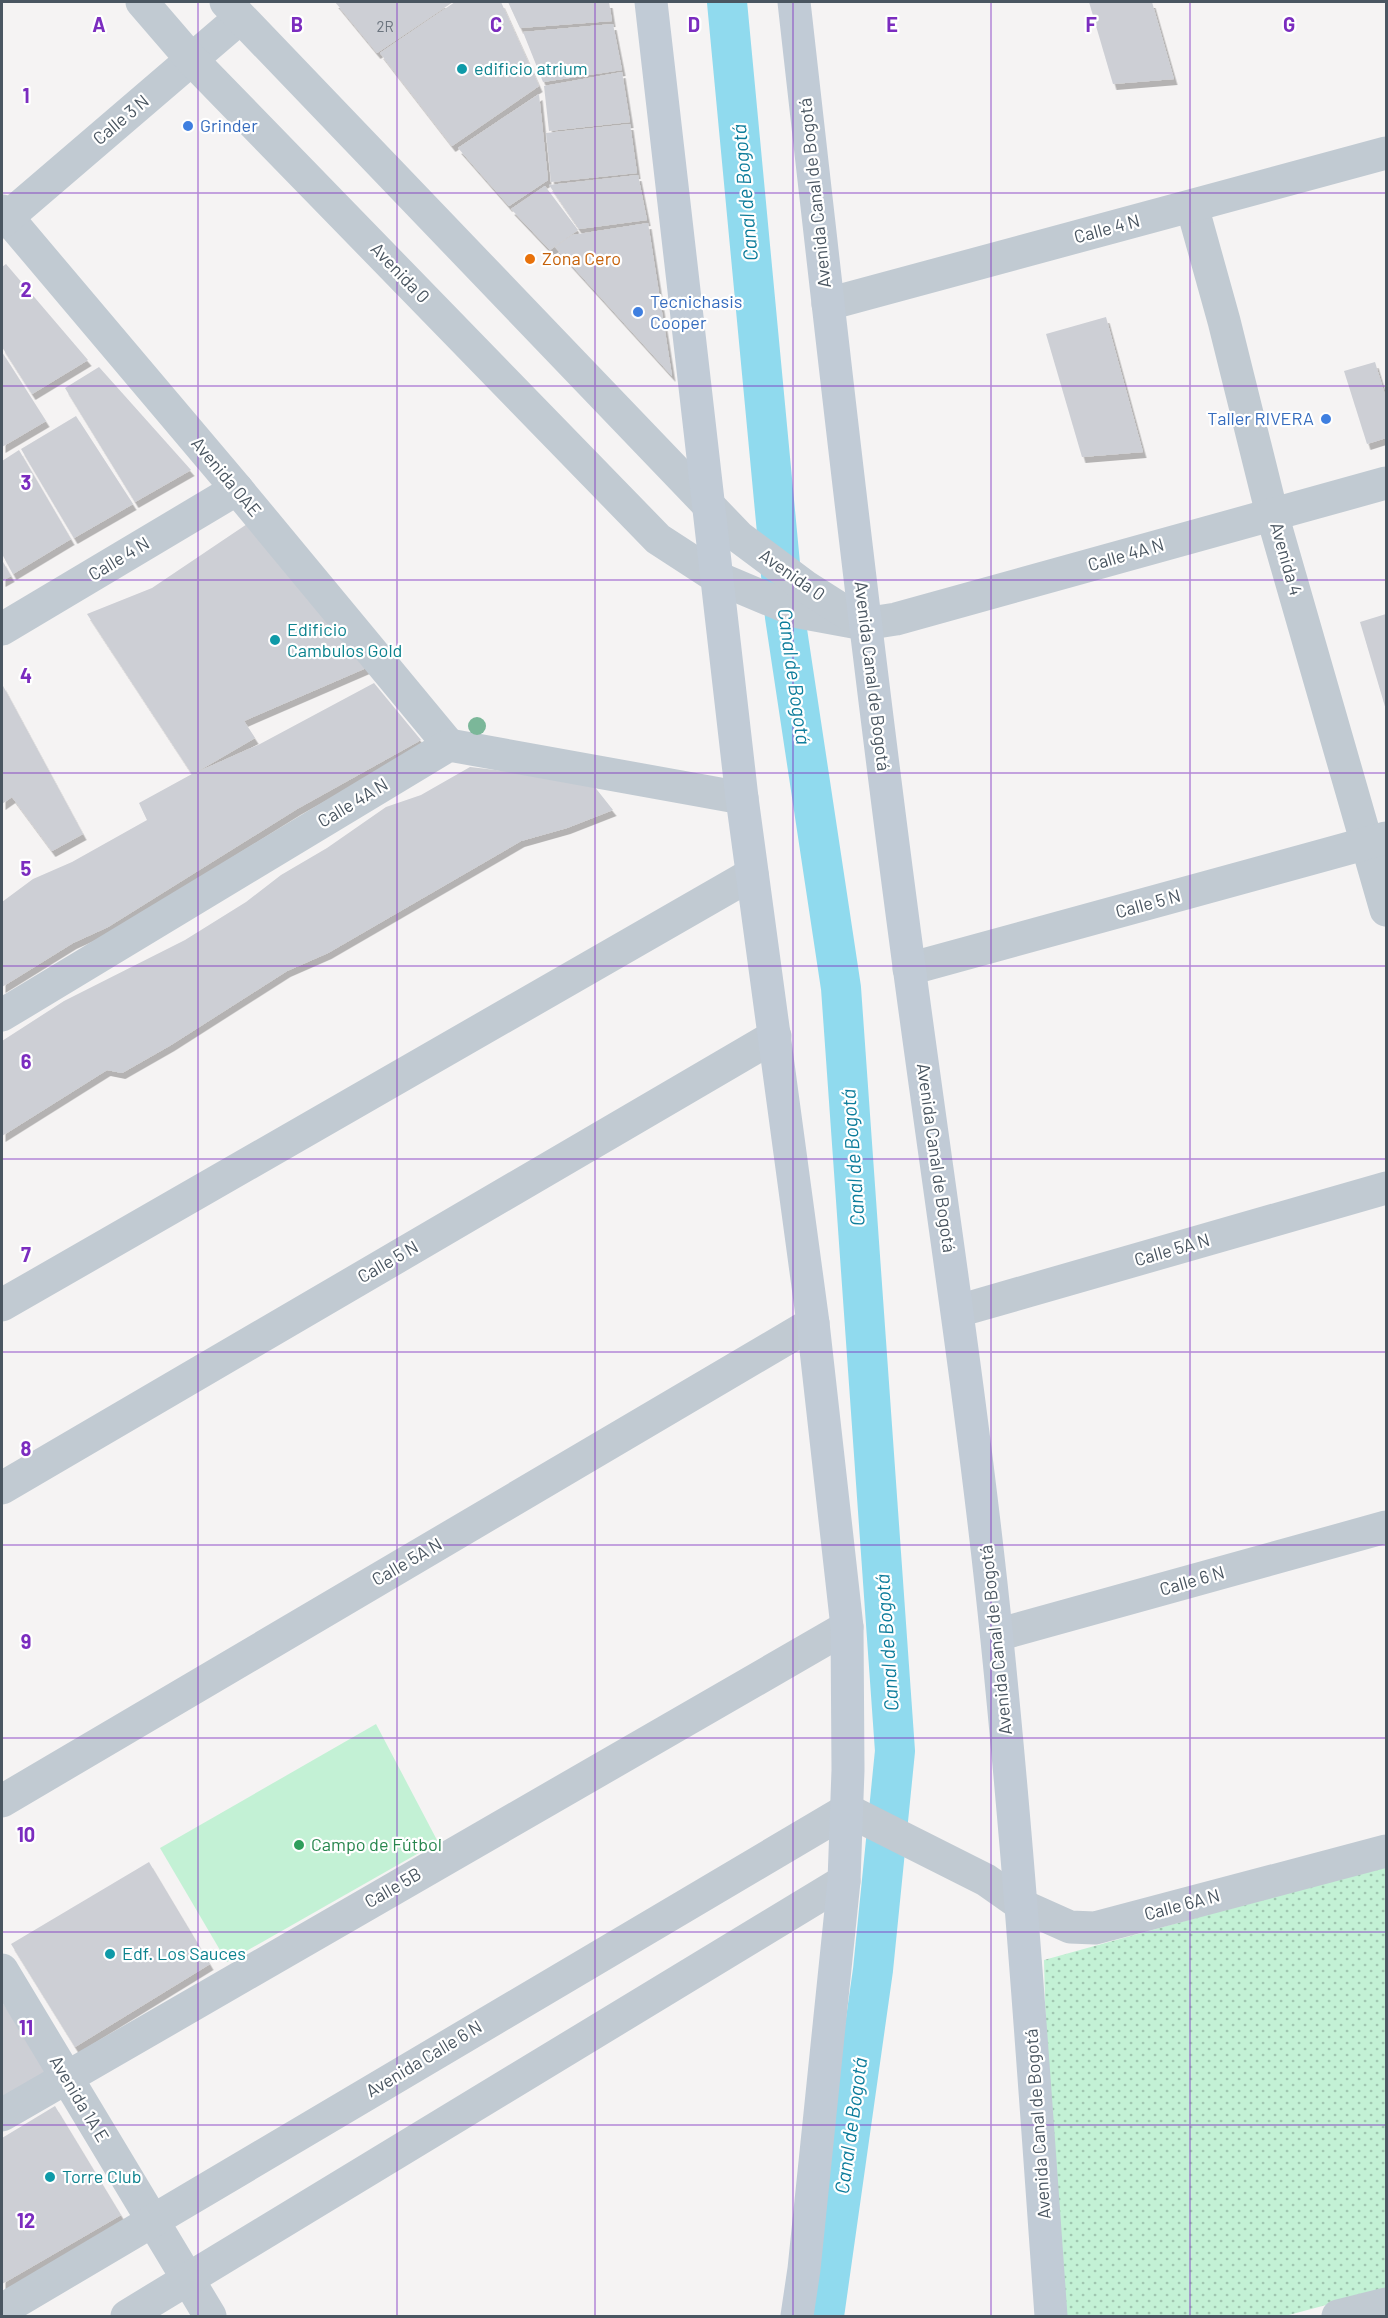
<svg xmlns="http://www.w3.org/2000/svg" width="1388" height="2318" font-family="Barlow,sans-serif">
<defs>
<pattern id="park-dots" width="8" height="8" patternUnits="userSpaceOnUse" patternTransform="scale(1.5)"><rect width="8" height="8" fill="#c3f1d5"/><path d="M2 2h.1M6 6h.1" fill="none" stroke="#a0c6b0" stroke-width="1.8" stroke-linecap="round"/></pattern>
<filter id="shadow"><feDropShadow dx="3.5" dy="6" stdDeviation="0" flood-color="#0004"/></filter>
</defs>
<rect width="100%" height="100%" fill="#f5f3f3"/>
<polygon fill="#c3f1d5" points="376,1724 438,1842 227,1962 160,1848"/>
<polygon fill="url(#park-dots)" points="1386,1865 1386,2289 1285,2316 1053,2316 1044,1960"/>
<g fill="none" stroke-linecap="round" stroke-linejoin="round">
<polyline stroke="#90daee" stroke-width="40" points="727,2 785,617 841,988 895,1751 873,1970 824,2316"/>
</g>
<g fill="#cdcfd5" filter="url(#shadow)">
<polygon points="335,2 453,2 377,53"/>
<polygon points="455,2 501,2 539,86 452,146 380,53"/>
<polygon points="508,2 609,2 612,21 520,28"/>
<polygon points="1089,2 1152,2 1174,79 1113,84"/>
<polygon points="613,24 622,70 543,82 523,32"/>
<polygon points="622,72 630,122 549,131 544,86"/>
<polygon points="539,94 548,180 509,206 458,148"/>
<polygon points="630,124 637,173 551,182 546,133"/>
<polygon points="638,175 647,220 579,229 549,185"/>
<polygon points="545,186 578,230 550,250 511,209"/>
<polygon points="648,223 672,376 555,247 572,235"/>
<polygon points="6,264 88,360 32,394 2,347 2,267"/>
<polygon points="1106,317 1143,452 1082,457 1046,334"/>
<polygon points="2,352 46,421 2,447"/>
<polygon points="1375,362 1386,398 1386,438 1367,444 1344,371"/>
<polygon points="99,367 191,470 135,502 65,388"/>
<polygon points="76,416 133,504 74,538 21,449"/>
<polygon points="19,450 71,539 13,574 2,554 2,461"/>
<polygon points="259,516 380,662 244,721 255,738 195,773 260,744 374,683 421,740 297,809 108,927 73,943 2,987 2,902 33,879 72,862 147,820 139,803 192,774 87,614 152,588"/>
<polygon points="2,560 11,576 2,581"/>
<polygon points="1386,614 1386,710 1360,622"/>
<polygon points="2,684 83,834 52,851 12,797 2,804"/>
<polygon points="470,767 590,781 613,810 567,828 521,841 328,953 287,971 171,1045 122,1073 107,1070 2,1136 2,1041 64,1001 185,940 246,902 281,875 327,848 386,807 421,795"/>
<polygon points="149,1862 210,1964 75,2047 11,1944"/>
<polygon points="2,2002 48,2070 2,2098"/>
<polygon points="55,2106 121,2215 2,2284 2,2138"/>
</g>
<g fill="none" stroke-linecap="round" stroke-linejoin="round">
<g stroke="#c1cad2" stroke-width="33">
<polyline points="1192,206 1224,321 1272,514 1386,910"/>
<polyline points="2,211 237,489 449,745"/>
<polyline points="2,222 240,18"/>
<polyline points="828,304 1386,153"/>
<polyline points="864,624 896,619 1386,483"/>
<polyline points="2,629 237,489"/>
<polyline points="909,969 1386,838"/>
<polyline points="2,1015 449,745 742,798"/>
<polyline points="2,1305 752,874"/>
<polyline points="958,1311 1386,1188"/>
<polyline points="2,1488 775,1036"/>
<polyline points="997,1635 1386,1527"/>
<polyline points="2,1801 813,1323"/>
<polyline points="1023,1906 1070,1927 1095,1928 1386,1851"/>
<polyline points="2,1970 210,2316"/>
<polyline points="2,2115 847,1627"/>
<polyline points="1338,2316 1386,2304"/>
</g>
<g stroke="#c1cad2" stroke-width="33">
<polyline points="142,2 192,60 658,539 718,578 799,612 864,624"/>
<polyline points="226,2 739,537 806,587 850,615"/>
<polyline points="2,2310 847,1810 986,1880 1023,1906"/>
<polyline points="127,2316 844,1881"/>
</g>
<g stroke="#c1cbd6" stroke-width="33">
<polyline points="651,2 742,798 813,1323 847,1627 848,1770 844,1881 804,2269 797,2316"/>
<path d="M 794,2 C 830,323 866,645 909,966 C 939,1191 974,1414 997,1640 C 1020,1865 1035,2091 1051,2316"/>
</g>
</g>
<circle fill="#7bb799" cx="477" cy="726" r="9"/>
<path fill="none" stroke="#7b2cbf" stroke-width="1.5" stroke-opacity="0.55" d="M 198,2 L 198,2316M 397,2 L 397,2316M 595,2 L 595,2316M 793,2 L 793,2316M 991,2 L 991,2316M 1190,2 L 1190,2316M 2,193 L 1386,193M 2,386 L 1386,386M 2,580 L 1386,580M 2,773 L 1386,773M 2,966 L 1386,966M 2,1159 L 1386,1159M 2,1352 L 1386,1352M 2,1545 L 1386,1545M 2,1738 L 1386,1738M 2,1932 L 1386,1932M 2,2125 L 1386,2125"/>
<g fill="#0f9aa8" stroke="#fff" stroke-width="2">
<circle cx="462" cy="69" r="6"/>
<circle cx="275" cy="640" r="6"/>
<circle cx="110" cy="1954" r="6"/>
<circle cx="50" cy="2177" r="6"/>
</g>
<g fill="#3f7fe0" stroke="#fff" stroke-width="2">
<circle cx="188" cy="126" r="6"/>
<circle cx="638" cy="312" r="6"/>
<circle cx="1326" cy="419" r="6"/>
</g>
<circle fill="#e8710a" stroke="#fff" stroke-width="2" cx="530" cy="259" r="6"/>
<circle fill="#2e9e5b" stroke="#fff" stroke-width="2" cx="299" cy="1845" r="6"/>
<g text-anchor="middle" stroke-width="4.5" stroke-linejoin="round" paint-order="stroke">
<g font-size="15" fill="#6b747e">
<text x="385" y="32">2R</text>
</g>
<g font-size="18" fill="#0d838f" stroke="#fff" text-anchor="start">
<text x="474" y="75">edificio atrium</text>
<text x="287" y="636">Edificio<tspan x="287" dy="21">Cambulos Gold</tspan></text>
<text x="122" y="1960">Edf. Los Sauces</text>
<text x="62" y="2183">Torre Club</text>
</g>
<g font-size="18" fill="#4a5661" stroke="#fff">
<text transform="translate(121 120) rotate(-40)" y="6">Calle 3 N</text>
<text transform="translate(815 193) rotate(-96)" y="6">Avenida Canal de Bogotá</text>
<text transform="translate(1107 229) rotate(-15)" y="6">Calle 4 N</text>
<text transform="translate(400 273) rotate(46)" y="6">Avenida 0</text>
<text transform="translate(226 477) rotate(50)" y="6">Avenida 0AE</text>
<text transform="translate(1126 555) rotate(-16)" y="6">Calle 4A N</text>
<text transform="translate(119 559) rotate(-31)" y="6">Calle 4 N</text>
<text transform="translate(1286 559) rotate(74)" y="6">Avenida 4</text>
<text transform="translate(792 575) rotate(35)" y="6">Avenida 0</text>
<text transform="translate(872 676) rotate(83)" y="6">Avenida Canal de Bogotá</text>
<text transform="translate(353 803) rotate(-31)" y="6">Calle 4A N</text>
<text transform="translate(1148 904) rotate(-15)" y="6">Calle 5 N</text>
<text transform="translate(936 1158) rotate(82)" y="6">Avenida Canal de Bogotá</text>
<text transform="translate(1172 1250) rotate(-16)" y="6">Calle 5A N</text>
<text transform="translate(388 1262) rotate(-30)" y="6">Calle 5 N</text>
<text transform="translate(407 1562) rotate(-30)" y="6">Calle 5A N</text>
<text transform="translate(1192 1581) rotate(-16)" y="6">Calle 6 N</text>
<text transform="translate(996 1640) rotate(-96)" y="6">Avenida Canal de Bogotá</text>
<text transform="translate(393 1888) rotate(-30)" y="6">Calle 5B</text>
<text transform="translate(1182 1905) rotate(-15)" y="6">Calle 6A N</text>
<text transform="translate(424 2059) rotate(-31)" y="6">Avenida Calle 6 N</text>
<text transform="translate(79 2099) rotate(59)" y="6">Avenida 1A E</text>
<text transform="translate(1038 2124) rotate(-94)" y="6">Avenida Canal de Bogotá</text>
</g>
<g font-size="18" fill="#366cbe" stroke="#fff" text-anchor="start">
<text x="200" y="132">Grinder</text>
<text x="650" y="308">Tecnichasis<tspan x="650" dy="21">Cooper</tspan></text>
<text x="1314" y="425" text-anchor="end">Taller RIVERA</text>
</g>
<g font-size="18" fill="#c56008" stroke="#fff" text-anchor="start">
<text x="542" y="265">Zona Cero</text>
</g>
<g font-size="18" fill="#27864d" stroke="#fff" text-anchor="start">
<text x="311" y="1851">Campo de Fútbol</text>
</g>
<g font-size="20" font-style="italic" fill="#0c7c9b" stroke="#fff">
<text transform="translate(745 193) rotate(-95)" y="7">Canal de Bogotá</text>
<text transform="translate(794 676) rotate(82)" y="7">Canal de Bogotá</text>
<text transform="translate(853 1158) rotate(-94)" y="7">Canal de Bogotá</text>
<text transform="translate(887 1643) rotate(-94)" y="7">Canal de Bogotá</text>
<text transform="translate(851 2126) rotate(-82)" y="7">Canal de Bogotá</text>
</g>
</g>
<g font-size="20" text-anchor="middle" font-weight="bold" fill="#7b2cbf" stroke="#fff" stroke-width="4.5" stroke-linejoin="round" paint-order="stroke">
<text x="99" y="32">A</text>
<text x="297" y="32">B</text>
<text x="496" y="32">C</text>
<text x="694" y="32">D</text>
<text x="892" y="32">E</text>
<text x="1091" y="32">F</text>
<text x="1289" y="32">G</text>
<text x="26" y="103">1</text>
<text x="26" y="297">2</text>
<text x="26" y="490">3</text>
<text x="26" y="683">4</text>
<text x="26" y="876">5</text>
<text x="26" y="1069">6</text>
<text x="26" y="1262">7</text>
<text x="26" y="1456">8</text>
<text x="26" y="1649">9</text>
<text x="26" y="1842">10</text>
<text x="26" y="2035">11</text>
<text x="26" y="2228">12</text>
</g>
<rect width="1388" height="2318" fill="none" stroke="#4a5661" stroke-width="6"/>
</svg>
